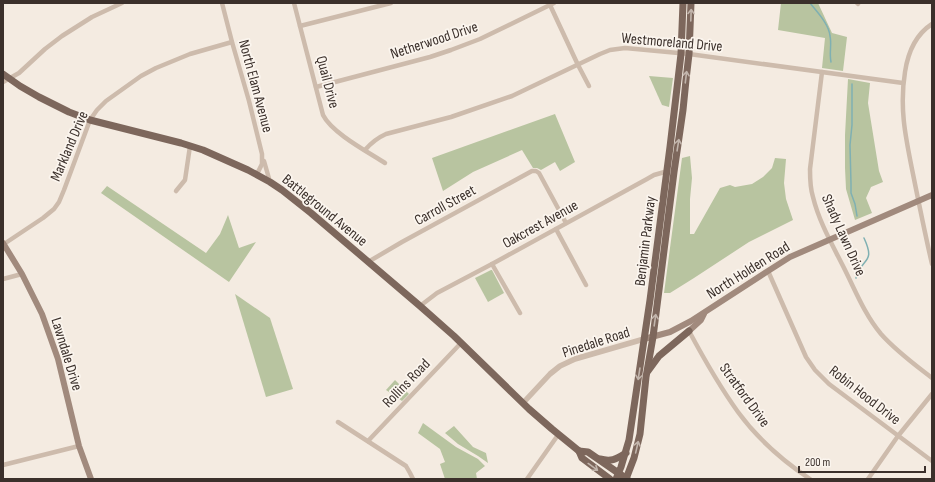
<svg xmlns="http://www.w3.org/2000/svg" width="935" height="482" font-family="'Sofia Sans Condensed',sans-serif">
<rect width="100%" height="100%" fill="#f4ebe1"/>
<g fill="#b8c4a0">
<polygon points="781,3 818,3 832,33 847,37 843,71 822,68 825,38 778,30"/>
<polygon points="649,76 673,78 669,107 662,105"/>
<polygon points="848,79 870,83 868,103 879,171 883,182 871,187 866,198 872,213 855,220 846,189 845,168 845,135"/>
<polygon points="555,114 575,162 560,171 555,162 541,170 537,168 533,168 522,150 473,172 443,191 432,158"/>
<polygon points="690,156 692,178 690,199 690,234 694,234 720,188 730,185 735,187 752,184 763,177 772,168 775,158 786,159 784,183 786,199 793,220 749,242 694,278 670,293 664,293 682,158"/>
<polygon points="107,186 206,253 220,234 228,215 239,248 256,242 229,282 101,193"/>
<polygon points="491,270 492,270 504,293 488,302 475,278"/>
<polygon points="235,294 270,318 293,389 266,397"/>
<polygon points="395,380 409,394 402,401 386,390"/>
<polygon points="423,423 456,447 478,459 485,466 476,473 477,479 445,479 440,464 445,462 440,449 418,433"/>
<polygon points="454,426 473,447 486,453 488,463 478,456 458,444 445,433"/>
</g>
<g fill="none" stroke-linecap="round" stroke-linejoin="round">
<g stroke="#7fb0b2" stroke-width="1.5">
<path d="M 810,3 C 817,12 829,24 830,36 C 832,44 829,53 831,62"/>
<polyline points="852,84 852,125 850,145 851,184 851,193 855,204 857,216"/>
<path d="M 856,278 C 862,257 876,264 864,238"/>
</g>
<g stroke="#cdbbac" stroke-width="4.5">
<polyline points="222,3 232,42 249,101 262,154 262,164 257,174"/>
<path d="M 294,3 L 323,115 C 332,133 368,152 385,163"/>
<polyline points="857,3 858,4"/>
<polyline points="550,5 578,65 589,86"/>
<path d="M 932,24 C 915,35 908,52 905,72 C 899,109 906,139 913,174 C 919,204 925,234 932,264"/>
<polyline points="300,26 391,3"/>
<path d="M 822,72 L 810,169 C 810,179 810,188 813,197 C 819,222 833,246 845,270 C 856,292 865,315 881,334 C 896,351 914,364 932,378"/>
<polyline points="3,82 19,73 45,49 62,36 92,17 122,3"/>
<polyline points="316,87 430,57 451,50 480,39 554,3"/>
<path d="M 365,150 C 371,143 377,138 386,134 L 451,117 L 512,96 L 600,54 L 610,50 L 625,48 L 689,54 L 903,83"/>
<polyline points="264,161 270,182"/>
<polyline points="176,191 185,180 190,146"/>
<polyline points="556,229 586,285"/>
<polyline points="4,244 43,218 54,209 59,202 64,190 90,120 97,110 106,101 141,76 156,68 190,54 232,42"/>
<polyline points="368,262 402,242 532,171 536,171 539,173 566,223"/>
<polyline points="492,264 520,313"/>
<polyline points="768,271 806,357 815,370 829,384 932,461"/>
<polyline points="3,279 22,274"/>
<polyline points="420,306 437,293 492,264 647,179 654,175 668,171"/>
<path d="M 689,331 C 704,359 720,387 738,412 C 757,438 783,461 810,479"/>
<polyline points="338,422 406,466 410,473 413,479"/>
<polyline points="368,441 461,343"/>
<polyline points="3,465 79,446"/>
<polyline points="527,479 558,435"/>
<polyline points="868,479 898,436 932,394"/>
</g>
<polyline stroke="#cdbbac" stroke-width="5.5" points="523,403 550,374 560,366 575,359 644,339"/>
<g stroke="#a18a7d" stroke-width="6">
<polyline points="3,243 22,274 42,314 58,359 79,446 91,479"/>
<polyline points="689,331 701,320 704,314"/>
<polyline points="644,339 670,332 691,321 768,271 790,257 932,195"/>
</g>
<g stroke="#7d675c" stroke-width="7">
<polyline points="3,74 20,86 39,97 69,112 90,120 181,143 203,150 248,170 270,182 282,190 311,213 420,306 454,336 529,409 552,429 579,451 588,452 627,479"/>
<polyline points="648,371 659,356 689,331"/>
<polyline points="579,451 582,458 610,479"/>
<path d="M 600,459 C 612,462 616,459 626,453"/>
<polyline points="616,479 621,467 629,440 650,300 670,147 681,54 683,3"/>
<polyline points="626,479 634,458 640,434 646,377 653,337 674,172 683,110 686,80 689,54 691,3"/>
</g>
</g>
<defs><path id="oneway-shaft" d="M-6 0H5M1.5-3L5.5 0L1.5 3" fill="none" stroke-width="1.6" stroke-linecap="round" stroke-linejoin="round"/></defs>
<g stroke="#c2b5ac">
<use href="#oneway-shaft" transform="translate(691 15) rotate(-88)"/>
<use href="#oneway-shaft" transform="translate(686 77) rotate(-83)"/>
<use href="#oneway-shaft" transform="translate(678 145) rotate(-81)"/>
<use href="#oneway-shaft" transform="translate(655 320) rotate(-82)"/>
<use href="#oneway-shaft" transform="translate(639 374) rotate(99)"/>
<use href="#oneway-shaft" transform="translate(637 447) rotate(-77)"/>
<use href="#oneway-shaft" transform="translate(593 467) rotate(36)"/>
</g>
<g text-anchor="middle" stroke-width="3.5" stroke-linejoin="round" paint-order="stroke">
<g font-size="15" fill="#3b302b" stroke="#fbf5ee">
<text transform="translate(434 40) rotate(-18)" y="5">Netherwood Drive</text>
<text transform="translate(672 42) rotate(5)" y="5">Westmoreland Drive</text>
<text transform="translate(328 82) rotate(75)" y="5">Quail Drive</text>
<text transform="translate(256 86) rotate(75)" y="5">North Elam Avenue</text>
<text transform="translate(69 146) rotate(-67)" y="5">Markland Drive</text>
<text transform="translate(445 205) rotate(-29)" y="5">Carroll Street</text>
<text transform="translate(325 210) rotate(39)" y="5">Battleground Avenue</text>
<text transform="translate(540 224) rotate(-29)" y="5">Oakcrest Avenue</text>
<text transform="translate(844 235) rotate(66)" y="5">Shady Lawn Drive</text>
<text transform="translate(645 241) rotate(-83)" y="5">Benjamin Parkway</text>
<text transform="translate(748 270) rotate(-32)" y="5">North Holden Road</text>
<text transform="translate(596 342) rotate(-18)" y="5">Pinedale Road</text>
<text transform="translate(67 354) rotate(73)" y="5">Lawndale Drive</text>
<text transform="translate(406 383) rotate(-46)" y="5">Rollins Road</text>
<text transform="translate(745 395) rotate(54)" y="5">Stratford Drive</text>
<text transform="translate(865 395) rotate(38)" y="5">Robin Hood Drive</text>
</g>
</g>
<rect width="935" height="482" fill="none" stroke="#3b302b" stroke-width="8"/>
<path d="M799 466v6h126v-6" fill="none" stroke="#3b302b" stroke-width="2"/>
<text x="805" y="466" font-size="12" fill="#3b302b" stroke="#fbf5ee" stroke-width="3" paint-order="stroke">200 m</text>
</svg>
